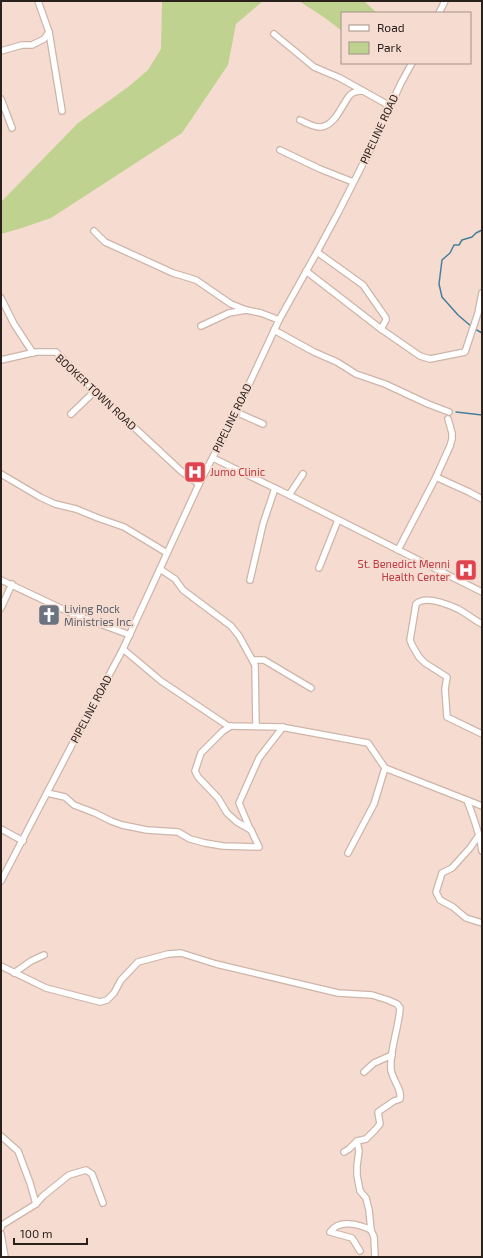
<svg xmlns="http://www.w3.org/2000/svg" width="483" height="1258" font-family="'Exo 2',sans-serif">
<rect width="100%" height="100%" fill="#f6dcd0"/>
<g fill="#c0d290">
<polygon points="162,1 263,1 236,24 228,65 182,133 51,218 22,228 1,234 1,202 78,123 128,87 148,70 161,49"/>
<polygon points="299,1 364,1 377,13 342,13 342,31 325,18"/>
</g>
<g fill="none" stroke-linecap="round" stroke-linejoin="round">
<g stroke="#467f9d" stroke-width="1.5">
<polyline points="472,327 458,315 442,297 439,284 442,260 450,253 454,245 459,245 462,240 472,237 476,233 482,230"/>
<polyline points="475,329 482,333"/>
<polyline points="456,412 482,415"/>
</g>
<g stroke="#ceb5a9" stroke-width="8">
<g id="minor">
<polyline points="38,1 49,32 62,111"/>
<polyline points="439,13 445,1"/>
<polyline points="274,34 314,67 340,78 390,106"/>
<polyline points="1,51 22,45 32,45 44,39 49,32"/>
<polyline points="1,99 12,128"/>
<path d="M 300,120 C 306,123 315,128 321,127 C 336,125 342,104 350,95 C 354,91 358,91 362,91"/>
<polyline points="280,150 320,169 353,182"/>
<polyline points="94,231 105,242 173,273 196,280 231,304 246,310 261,313 279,320"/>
<polyline points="317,252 363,285 386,318 386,320 381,329"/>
<polyline points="306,271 381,329 420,356 430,359 465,352 478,313 482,293"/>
<polyline points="1,298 14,324 33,353"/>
<polyline points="201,326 229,313 246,310"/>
<polyline points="274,330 314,352 337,362 356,374 385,384 428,404 449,412"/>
<polyline points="1,360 36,352 56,352 95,391 181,471 199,484"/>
<polyline points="236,412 263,424"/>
<polyline points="71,414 95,391"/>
<polyline points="213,458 289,495 482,592"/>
<polyline points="1,474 40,497 55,504 76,509 98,518 124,527 167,553"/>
<polyline points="436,477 469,492 482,499"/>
<polyline points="289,495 303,474"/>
<polyline points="398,550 436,477 450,446 452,439 452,433 448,419"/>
<polyline points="319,568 338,520"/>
<polyline points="160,569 175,579 183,590 231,626 239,636 255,665 256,726"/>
<polyline points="1,580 73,614 130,635"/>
<polyline points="250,580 263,524 275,488"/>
<polyline points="1,608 12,584"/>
<path d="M 482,624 C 474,620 466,613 458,609 C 447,604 425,595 416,604 L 410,640 L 412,645 L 419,657 L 425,663 L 447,677 L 445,689 L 447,717 L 482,734"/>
<polyline points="123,649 161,681 228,726 281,727 368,743 385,768 482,806"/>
<polyline points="253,660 264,660 311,688"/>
<polyline points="47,793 65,797 74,805 95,813 111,821 122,825 147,830 178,832 190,839 205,843 223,846 259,847 251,830 237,822 227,813 218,798 198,777 195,771 201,753 223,731 231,726"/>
<path d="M 467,800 C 473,817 480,833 482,851"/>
<polyline points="1,829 23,841"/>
<polyline points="250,829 239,803 259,758 283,727"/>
<polyline points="479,835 470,848 452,868 442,873 436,892 440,900 453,907 466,918 482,923"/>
<polyline points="348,853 374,804 385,768"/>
<polyline points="1,881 76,737 123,649 199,484 236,412 279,320 317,252 338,213 372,146 401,83 412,63"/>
<path d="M 1,966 L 46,988 L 100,1002 L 107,1000 L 114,993 L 121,980 L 138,962 L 168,954 L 181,953 L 216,964 L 338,993 L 372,995 L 388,1000 L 397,1004 L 400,1008 C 399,1027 389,1052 391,1070 C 393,1081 402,1089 400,1099 L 394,1101 L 378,1112 L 380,1124 L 375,1130 L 366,1139 L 357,1141 L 349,1149 L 344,1152"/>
<polyline points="14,973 31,961 44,955"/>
<polyline points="364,1072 374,1063 392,1055"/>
<polyline points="1,1136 18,1151 30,1183 36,1204"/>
<polyline points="357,1141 359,1151 357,1166 357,1175 360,1191 366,1198 369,1210 371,1230 374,1237 375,1257"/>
<polyline points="1,1228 2,1225 36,1204 43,1196 69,1175 86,1170 92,1174 103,1203"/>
<polyline points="1,1234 5,1257"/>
<path d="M 360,1251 L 352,1238 L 330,1232 C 339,1219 359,1224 371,1230"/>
</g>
</g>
<use href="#minor" stroke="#fff" stroke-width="5.5"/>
</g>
<defs>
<g id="hospital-square" transform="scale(1.15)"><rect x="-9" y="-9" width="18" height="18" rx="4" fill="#e0444e" stroke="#f6dcd0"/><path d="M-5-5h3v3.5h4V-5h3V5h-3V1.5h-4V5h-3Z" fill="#fff"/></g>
<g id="church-square" transform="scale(1.15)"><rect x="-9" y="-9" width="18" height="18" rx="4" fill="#6b7280" stroke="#f6dcd0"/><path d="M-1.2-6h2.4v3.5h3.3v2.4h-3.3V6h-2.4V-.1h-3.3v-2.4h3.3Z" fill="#fff"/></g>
</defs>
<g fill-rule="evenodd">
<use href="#hospital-square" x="195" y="472"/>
<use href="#hospital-square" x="466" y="570"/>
<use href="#church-square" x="49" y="615"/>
</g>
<g text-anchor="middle" stroke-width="4" stroke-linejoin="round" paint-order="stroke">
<g font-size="11" fill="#2a211d" stroke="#f6dcd0">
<text transform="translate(379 129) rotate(-65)" y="4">PIPELINE ROAD</text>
<text transform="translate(96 392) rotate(43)" y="4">BOOKER TOWN ROAD</text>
<text transform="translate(232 418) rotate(-64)" y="4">PIPELINE ROAD</text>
<text transform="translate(91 709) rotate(-62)" y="4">PIPELINE ROAD</text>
</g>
<g font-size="11" fill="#be3a42" stroke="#f6dcd0" text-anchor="start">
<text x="210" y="476">Jumo Clinic</text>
<text x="450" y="568" text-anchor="end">St. Benedict Menni<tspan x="450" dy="13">Health Center</tspan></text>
</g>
<g font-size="11" fill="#5b616d" stroke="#f6dcd0" text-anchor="start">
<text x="64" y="613">Living Rock<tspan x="64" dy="13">Ministries Inc.</tspan></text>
</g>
</g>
<rect width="483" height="1258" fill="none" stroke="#2a211d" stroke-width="4"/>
<rect x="341" y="12" width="130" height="52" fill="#f6dcd0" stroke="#a49188"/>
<rect x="349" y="25" width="20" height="6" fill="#ffffff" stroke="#a49188"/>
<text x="377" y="32" font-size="12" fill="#2a211d">Road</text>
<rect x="349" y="42" width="20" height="12" fill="#c0d290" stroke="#a49188"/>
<text x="377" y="52" font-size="12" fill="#2a211d">Park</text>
<path d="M14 1238v6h73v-6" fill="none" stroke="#2a211d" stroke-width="2"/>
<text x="20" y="1238" font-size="12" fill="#2a211d" stroke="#f6dcd0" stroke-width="3" paint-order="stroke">100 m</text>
</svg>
